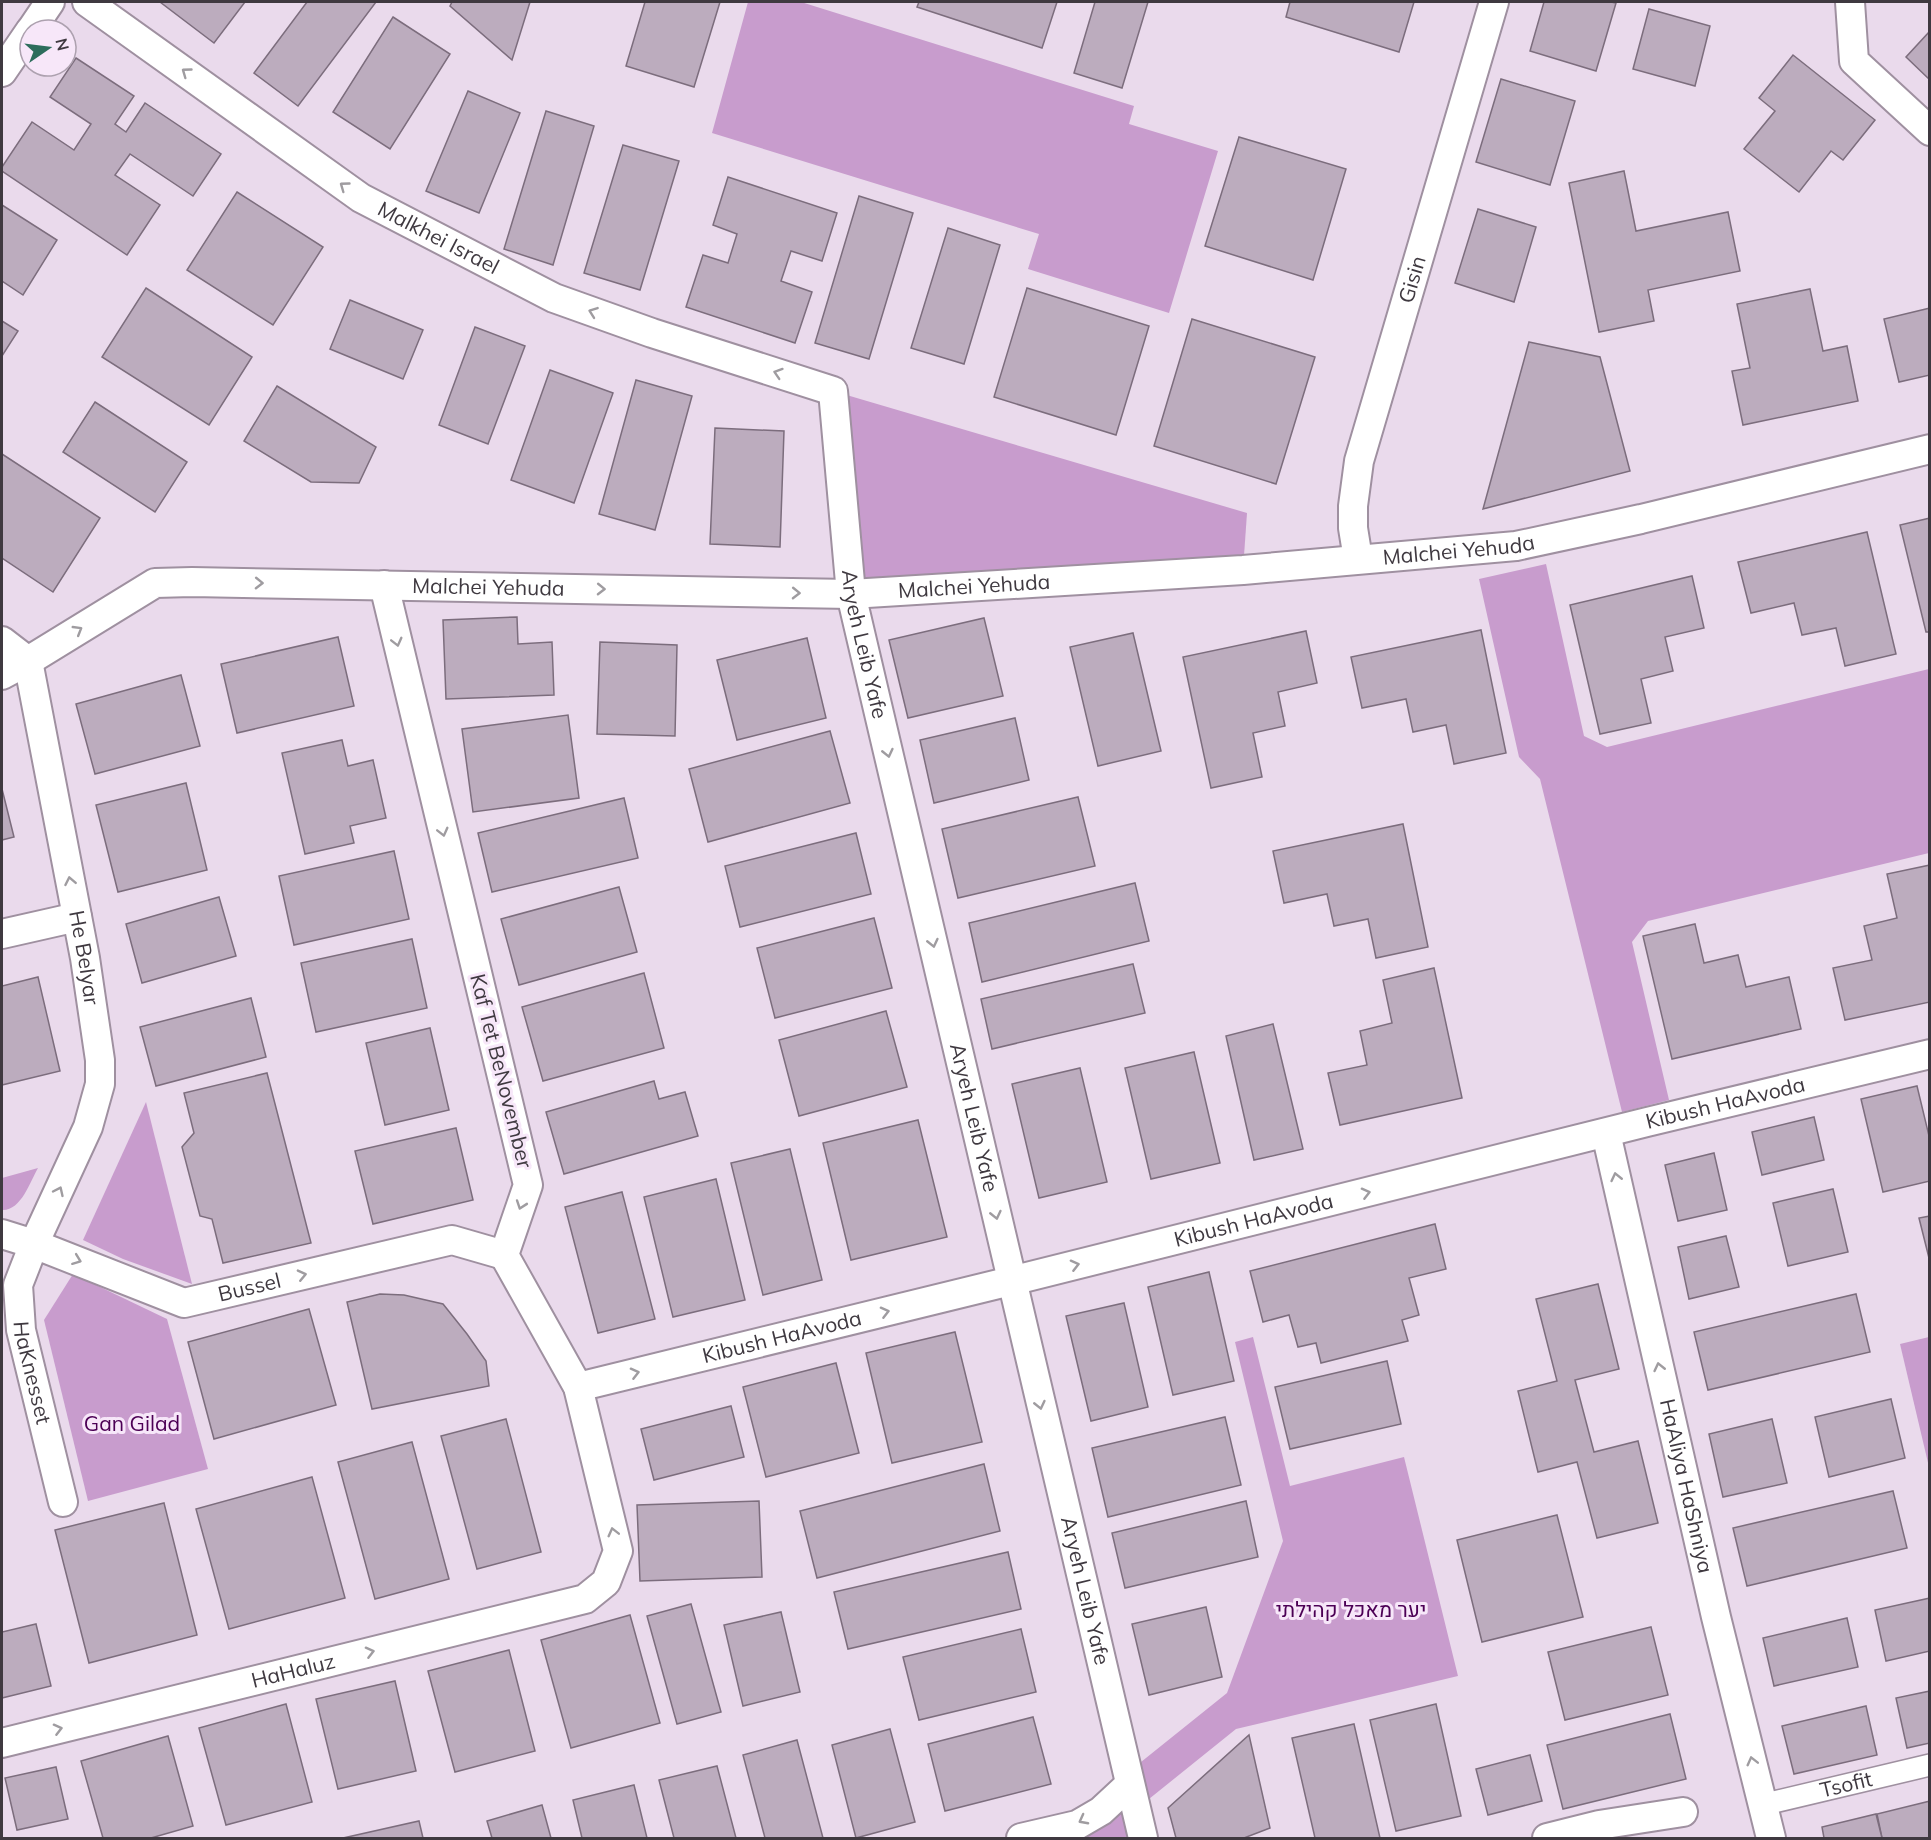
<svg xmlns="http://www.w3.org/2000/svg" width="1931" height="1840" font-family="Mulish,Heebo,sans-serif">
<rect width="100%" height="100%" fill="#eadaec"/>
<g fill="#c89ccd">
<polygon points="748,2 801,2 1134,106 1129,124 1218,151 1169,313 1028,269 1039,234 712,133"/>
<polygon points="833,391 1247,513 1243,570 851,594"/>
<polygon points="1546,564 1584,736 1607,747 1929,669 1929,853 1648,921 1632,942 1669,1100 1622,1112 1540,779 1519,757 1479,579"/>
<polygon points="146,1102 192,1284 123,1259 83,1240"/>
<path d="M 38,1168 C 30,1182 21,1211 2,1210 L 2,1178 Z"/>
<polygon points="73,1274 167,1319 208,1469 88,1501 44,1320"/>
<polygon points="1253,1337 1290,1486 1404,1457 1458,1676 1236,1729 1149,1799 1141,1762 1227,1693 1283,1541 1235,1342"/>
<polygon points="1929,1337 1930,1337 1929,1467 1900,1344"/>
<polygon points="1135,1810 1143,1838 1019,1838"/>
</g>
<g fill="#bcacbe" stroke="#7c6d7d" stroke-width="1.5">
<polygon points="160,2 245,2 214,43"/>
<polygon points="307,2 376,2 298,106 254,73"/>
<polygon points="452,2 530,2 512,60 450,6"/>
<polygon points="645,2 720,2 694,87 626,66"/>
<polygon points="919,2 1057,2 1042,48 917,7"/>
<polygon points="1095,2 1148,2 1122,88 1074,73"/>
<polygon points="1290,2 1414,2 1399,52 1286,17"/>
<polygon points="1544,2 1611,2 1616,3 1596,71 1530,51"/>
<polygon points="1649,9 1710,26 1695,86 1633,69"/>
<polygon points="393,17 450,54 390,149 333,112"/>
<polygon points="1930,31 1930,80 1906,57"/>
<polygon points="1793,55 1875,120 1843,160 1831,151 1799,192 1744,149 1775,111 1759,98"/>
<polygon points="76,58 134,96 115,124 126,132 145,103 221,154 193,196 130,154 115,175 160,205 127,255 2,171 2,167 32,122 74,150 91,124 50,97"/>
<polygon points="1501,79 1575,101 1550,185 1476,162"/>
<polygon points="468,91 520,113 479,213 426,191"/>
<polygon points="546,111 594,126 553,265 504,249"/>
<polygon points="1239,137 1346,169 1313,280 1205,246"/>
<polygon points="623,145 679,161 640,290 584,273"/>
<polygon points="1624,171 1636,231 1728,212 1740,271 1648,290 1654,321 1599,332 1569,183"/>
<polygon points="728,177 837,213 822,261 791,251 781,281 812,292 795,343 686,307 703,255 728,263 737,234 713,225"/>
<polygon points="237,192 323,247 273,325 187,270"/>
<polygon points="859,196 913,213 869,359 815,343"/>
<polygon points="2,205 57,240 23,295 2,281"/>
<polygon points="1478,209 1536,227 1514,302 1455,283"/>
<polygon points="948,228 1000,245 964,364 911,348"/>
<polygon points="146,288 252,357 209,425 102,357"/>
<polygon points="1027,288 1149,326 1116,435 994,397"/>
<polygon points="1810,289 1823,351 1847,346 1858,401 1743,425 1732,371 1750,368 1737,304"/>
<polygon points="350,300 423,330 403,379 330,349"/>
<polygon points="1930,308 1930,375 1899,382 1884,319"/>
<polygon points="1192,319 1315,357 1276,484 1154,446"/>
<polygon points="2,321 18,331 2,356"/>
<polygon points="475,327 525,346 488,444 439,425"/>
<polygon points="1529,342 1600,357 1630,471 1483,509"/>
<polygon points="550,370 613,393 574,503 511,480"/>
<polygon points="636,380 692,396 655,530 599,514"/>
<polygon points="277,386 376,447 359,483 311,482 244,441"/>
<polygon points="95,402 187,462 155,512 63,452"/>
<polygon points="715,428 784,431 780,547 710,544"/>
<polygon points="2,454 100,518 53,592 2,558"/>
<polygon points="1930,518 1930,632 1926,632 1900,525"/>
<polygon points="1867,532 1896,654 1845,666 1836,628 1802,635 1794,603 1751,613 1738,562"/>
<polygon points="1692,576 1704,628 1665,637 1673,671 1641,679 1651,723 1600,734 1570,605"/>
<polygon points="517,617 518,644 552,642 554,695 446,699 443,620"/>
<polygon points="984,618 1003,696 908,718 889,640"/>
<polygon points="1481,630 1506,753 1454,764 1446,725 1413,732 1406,699 1362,708 1351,657"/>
<polygon points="1306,631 1317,683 1278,692 1285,726 1253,733 1262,777 1211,788 1183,657"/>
<polygon points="1133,633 1161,751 1098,766 1070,647"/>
<polygon points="338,637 354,706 237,733 221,664"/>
<polygon points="807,638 826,718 737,740 717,660"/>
<polygon points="600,642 677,645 675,736 597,734"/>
<polygon points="181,675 200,746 95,774 76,704"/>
<polygon points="568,715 579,798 473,812 462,729"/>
<polygon points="1015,718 1029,780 934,803 920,740"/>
<polygon points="830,731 850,803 708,842 689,769"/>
<polygon points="342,740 348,766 373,760 386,818 350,826 354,843 305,854 282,753"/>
<polygon points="186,783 207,870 118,892 96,805"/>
<polygon points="2,789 14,837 2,840"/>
<polygon points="1078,797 1095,866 958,898 942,829"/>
<polygon points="624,798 638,858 492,892 478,833"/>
<polygon points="1403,824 1428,947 1376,958 1368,919 1334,926 1327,894 1284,903 1273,851"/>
<polygon points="856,833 871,894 740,927 725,866"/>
<polygon points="394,851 409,919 294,945 279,876"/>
<polygon points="1930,865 1930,1002 1845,1020 1833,968 1872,960 1864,926 1897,918 1887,874"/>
<polygon points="1135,883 1149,941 982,982 969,923"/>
<polygon points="619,887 637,952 519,985 501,919"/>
<polygon points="219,897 236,956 142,983 126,924"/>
<polygon points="874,918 892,988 775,1018 757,948"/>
<polygon points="1695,924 1704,963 1738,955 1746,987 1789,977 1801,1029 1672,1059 1643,936"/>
<polygon points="412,939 427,1008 316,1032 301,963"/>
<polygon points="1133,964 1145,1013 992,1049 981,999"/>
<polygon points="1434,968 1462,1098 1340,1125 1328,1073 1367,1065 1360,1031 1392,1023 1383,980"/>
<polygon points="644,973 664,1048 543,1081 522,1007"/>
<polygon points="38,977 60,1071 2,1085 2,986"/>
<polygon points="251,998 266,1057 156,1086 140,1027"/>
<polygon points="886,1011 907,1087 799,1116 779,1040"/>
<polygon points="1273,1024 1303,1149 1254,1160 1226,1036"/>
<polygon points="430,1028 449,1110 385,1125 366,1043"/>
<polygon points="1194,1052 1220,1163 1151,1179 1125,1068"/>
<polygon points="1080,1068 1107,1182 1039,1198 1012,1084"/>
<polygon points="267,1073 311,1243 223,1263 212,1219 200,1216 182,1147 194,1133 184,1093"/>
<polygon points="654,1081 659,1099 685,1092 698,1136 564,1174 546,1112"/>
<polygon points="1917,1086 1930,1140 1930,1181 1883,1192 1861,1099"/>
<polygon points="1814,1117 1824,1160 1762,1175 1752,1132"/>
<polygon points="918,1120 947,1237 851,1260 823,1143"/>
<polygon points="456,1128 473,1200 373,1224 355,1151"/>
<polygon points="790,1149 822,1280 763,1295 731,1163"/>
<polygon points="1714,1153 1727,1210 1678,1221 1665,1165"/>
<polygon points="716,1179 745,1300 673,1317 644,1197"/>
<polygon points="1833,1189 1848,1252 1788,1266 1773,1203"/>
<polygon points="622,1192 655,1319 598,1333 565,1207"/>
<polygon points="1930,1216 1930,1262 1919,1218"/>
<polygon points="1435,1224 1446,1269 1409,1278 1419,1315 1402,1320 1408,1341 1321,1363 1316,1343 1298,1347 1289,1315 1263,1322 1250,1271"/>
<polygon points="1726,1236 1739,1287 1689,1299 1678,1247"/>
<polygon points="1209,1272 1234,1381 1173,1395 1148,1287"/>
<polygon points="1598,1284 1619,1369 1575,1380 1594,1452 1638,1441 1658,1523 1597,1538 1577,1462 1538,1472 1518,1391 1557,1381 1536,1299"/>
<polygon points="380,1294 404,1295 443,1304 467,1334 486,1361 489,1386 372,1409 347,1302"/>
<polygon points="1856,1294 1870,1352 1708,1390 1694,1332"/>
<polygon points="1124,1303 1148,1407 1091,1421 1066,1316"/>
<polygon points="309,1309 336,1405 214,1439 188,1342"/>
<polygon points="955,1332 982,1442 892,1463 866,1353"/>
<polygon points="1387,1361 1401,1424 1290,1449 1275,1387"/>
<polygon points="836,1363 859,1453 766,1477 743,1387"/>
<polygon points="1891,1399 1905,1458 1829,1477 1815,1417"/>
<polygon points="731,1406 744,1457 654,1480 641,1429"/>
<polygon points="1225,1417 1241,1485 1108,1517 1092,1448"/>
<polygon points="506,1419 541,1552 477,1569 441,1436"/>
<polygon points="1772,1419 1787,1483 1723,1497 1709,1434"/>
<polygon points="412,1442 449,1579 375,1599 338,1462"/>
<polygon points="984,1464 1000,1531 817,1578 800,1511"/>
<polygon points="312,1477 345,1598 229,1629 196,1509"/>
<polygon points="1893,1491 1907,1548 1747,1586 1733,1528"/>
<polygon points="759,1501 762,1577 640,1581 637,1505"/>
<polygon points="1246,1501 1258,1557 1125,1588 1112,1533"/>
<polygon points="164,1503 197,1635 89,1663 55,1530"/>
<polygon points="1557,1515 1583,1617 1482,1642 1457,1540"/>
<polygon points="1008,1552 1021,1609 848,1649 834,1592"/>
<polygon points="1930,1598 1930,1651 1886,1661 1875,1610"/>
<polygon points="691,1604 721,1712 677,1724 647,1616"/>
<polygon points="1206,1607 1222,1677 1149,1695 1132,1624"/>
<polygon points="781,1612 800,1692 743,1706 724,1625"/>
<polygon points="630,1615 660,1723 571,1748 541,1640"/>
<polygon points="1847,1618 1858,1667 1774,1686 1763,1638"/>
<polygon points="36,1624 51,1686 2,1698 2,1632"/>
<polygon points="1651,1627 1668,1695 1565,1720 1548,1652"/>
<polygon points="1021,1629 1036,1692 919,1720 903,1657"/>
<polygon points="509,1650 535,1751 455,1772 428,1671"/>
<polygon points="395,1681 416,1771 338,1789 316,1699"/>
<polygon points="1930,1691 1930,1743 1907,1748 1896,1698"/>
<polygon points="286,1704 312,1802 226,1825 199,1728"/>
<polygon points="1436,1704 1461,1816 1396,1831 1370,1720"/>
<polygon points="1866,1706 1877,1755 1794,1774 1782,1726"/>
<polygon points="1670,1714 1686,1779 1563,1809 1547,1745"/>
<polygon points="1033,1717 1051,1784 945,1811 928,1744"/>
<polygon points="1354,1724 1380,1838 1315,1838 1292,1738"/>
<polygon points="890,1729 915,1822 856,1838 832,1745"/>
<polygon points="1249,1735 1270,1828 1244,1838 1176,1838 1168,1808"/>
<polygon points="168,1736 193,1826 151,1838 103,1838 81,1761"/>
<polygon points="797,1740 823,1838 765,1838 743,1755"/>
<polygon points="1530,1755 1542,1801 1488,1815 1476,1769"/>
<polygon points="717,1766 736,1838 674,1838 659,1780"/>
<polygon points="56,1767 68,1819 17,1830 5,1778"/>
<polygon points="634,1785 647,1838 582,1838 573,1800"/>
<polygon points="1930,1801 1930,1838 1882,1838 1877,1814"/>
<polygon points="542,1805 551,1838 492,1838 487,1821"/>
<polygon points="1876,1814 1882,1838 1824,1838 1822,1827"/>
<polygon points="419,1821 423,1838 343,1838"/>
</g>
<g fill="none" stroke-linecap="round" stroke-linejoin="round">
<g stroke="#9f90a0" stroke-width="24">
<g id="pedestrian">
<path id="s1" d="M 1762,1802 L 1774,1802 L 1930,1765"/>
</g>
</g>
<g stroke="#9f90a0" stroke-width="32">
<g id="minor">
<path id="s2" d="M 87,2 L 361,198 L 554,298 L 652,333 L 833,391 L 851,594 L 1143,1838"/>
<polyline points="1850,2 1854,61 1930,131"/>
<polyline points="31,30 50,2"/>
<polyline points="2,72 30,31"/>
<path id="s3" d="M 1358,559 L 1353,528 L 1353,506 L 1359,461 L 1494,2"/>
<polyline points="2,641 28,661"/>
<path id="s4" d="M 28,661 L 85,958 L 100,1060 L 100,1084 L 88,1127 L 34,1244 L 18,1285 L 21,1330 L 63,1502"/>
<path id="s5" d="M 2,675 L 28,661 L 155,583 L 192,582 L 851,594 L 1243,570 L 1516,546 L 1641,519 L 1930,449"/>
<polyline points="2,934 77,917"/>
<path id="s6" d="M 1606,1133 L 1716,1617 L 1771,1838"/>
<path id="s7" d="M 2,1234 L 34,1244 L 184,1303 L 452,1240 L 504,1255"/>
<path id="s8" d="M 578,1387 L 1011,1281 L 1647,1122 L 1930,1054"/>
<path id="s9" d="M 2,1743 L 585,1599 L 606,1582 L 618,1551 L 578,1387 L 504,1255 L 528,1185 L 384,585"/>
<polyline points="1021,1838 1077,1825 1101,1811 1129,1785"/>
<polyline points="1547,1838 1599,1825 1683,1812"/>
</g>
</g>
<use href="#pedestrian" stroke="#fff" stroke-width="21"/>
<use href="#minor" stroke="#fff" stroke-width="28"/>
</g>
<defs><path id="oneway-chevron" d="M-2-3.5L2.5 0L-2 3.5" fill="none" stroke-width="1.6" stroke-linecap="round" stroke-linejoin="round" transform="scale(1.5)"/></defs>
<g stroke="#9f9ca0">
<use href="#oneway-chevron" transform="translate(186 72) rotate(-144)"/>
<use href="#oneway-chevron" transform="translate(344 186) rotate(-144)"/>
<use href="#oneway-chevron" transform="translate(593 312) rotate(-160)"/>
<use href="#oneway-chevron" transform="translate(778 373) rotate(-162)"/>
<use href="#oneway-chevron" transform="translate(259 583) rotate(1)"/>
<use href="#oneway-chevron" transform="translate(601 589) rotate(1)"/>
<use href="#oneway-chevron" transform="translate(796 593) rotate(1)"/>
<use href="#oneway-chevron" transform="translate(78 630) rotate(-31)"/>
<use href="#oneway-chevron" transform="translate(397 642) rotate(76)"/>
<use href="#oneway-chevron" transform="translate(888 753) rotate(77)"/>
<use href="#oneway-chevron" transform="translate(443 832) rotate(76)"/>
<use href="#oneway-chevron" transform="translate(70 881) rotate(-101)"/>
<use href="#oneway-chevron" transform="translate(933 943) rotate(77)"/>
<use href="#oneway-chevron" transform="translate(1616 1177) rotate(-103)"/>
<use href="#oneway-chevron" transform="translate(59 1191) rotate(-65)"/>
<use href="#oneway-chevron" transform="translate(1366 1193) rotate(-14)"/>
<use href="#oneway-chevron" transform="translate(521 1205) rotate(109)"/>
<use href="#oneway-chevron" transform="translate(996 1215) rotate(77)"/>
<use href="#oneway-chevron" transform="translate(77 1260) rotate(21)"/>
<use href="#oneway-chevron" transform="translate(1075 1265) rotate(-14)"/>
<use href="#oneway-chevron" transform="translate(302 1275) rotate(-13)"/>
<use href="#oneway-chevron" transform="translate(885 1312) rotate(-14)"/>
<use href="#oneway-chevron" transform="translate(1659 1367) rotate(-103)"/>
<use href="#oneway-chevron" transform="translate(635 1373) rotate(-14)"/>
<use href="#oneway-chevron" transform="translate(1040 1405) rotate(77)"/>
<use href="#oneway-chevron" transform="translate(613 1532) rotate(-104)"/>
<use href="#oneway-chevron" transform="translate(370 1652) rotate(-14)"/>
<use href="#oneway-chevron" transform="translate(58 1729) rotate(-14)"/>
<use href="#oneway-chevron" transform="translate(1752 1761) rotate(-104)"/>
<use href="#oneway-chevron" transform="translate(1083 1820) rotate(152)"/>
</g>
<g text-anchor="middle" stroke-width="6" stroke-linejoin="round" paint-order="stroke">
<g font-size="21" fill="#3f3940" stroke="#f7e7f9">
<text dy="7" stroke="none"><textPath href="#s2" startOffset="424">Malkhei Israel</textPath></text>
<text dy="7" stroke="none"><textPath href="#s3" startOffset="288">Gisin</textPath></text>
<text dy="7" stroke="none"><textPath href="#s5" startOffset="1484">Malchei Yehuda</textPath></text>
<text dy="7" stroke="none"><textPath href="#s5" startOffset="512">Malchei Yehuda</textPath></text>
<text dy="7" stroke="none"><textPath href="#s5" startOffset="998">Malchei Yehuda</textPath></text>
<text dy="7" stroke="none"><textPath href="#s2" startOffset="1104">Aryeh Leib Yafe</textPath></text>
<text dy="7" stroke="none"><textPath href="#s4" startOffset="302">He BeIyar</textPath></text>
<text transform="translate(501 1071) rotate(76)" y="7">Kaf Tet BeNovember</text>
<text dy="7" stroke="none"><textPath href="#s8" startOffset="1182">Kibush HaAvoda</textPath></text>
<text dy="7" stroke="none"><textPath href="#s2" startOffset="1590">Aryeh Leib Yafe</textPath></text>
<text dy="7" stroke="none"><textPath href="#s8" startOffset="696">Kibush HaAvoda</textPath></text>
<text dy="7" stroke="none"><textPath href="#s7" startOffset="262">Bussel</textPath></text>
<text dy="7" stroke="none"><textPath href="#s8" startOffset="210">Kibush HaAvoda</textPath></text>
<text dy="7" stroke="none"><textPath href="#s4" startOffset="736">HaKnesset</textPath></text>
<text dy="7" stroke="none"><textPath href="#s6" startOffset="362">HaAliya HaShniya</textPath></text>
<text dy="7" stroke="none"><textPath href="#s2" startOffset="2076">Aryeh Leib Yafe</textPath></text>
<text dy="7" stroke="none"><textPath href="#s9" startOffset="300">HaHaluz</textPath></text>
<text dy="7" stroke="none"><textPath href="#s1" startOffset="86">Tsofit</textPath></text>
</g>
<g font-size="21" fill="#4c0055" stroke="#f7e7f9">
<text x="132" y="1431">Gan Gilad</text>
<text x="1351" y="1617">יער מאכל קהילתי</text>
</g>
</g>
<rect width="1931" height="1840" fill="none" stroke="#3f3940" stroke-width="6"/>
<g transform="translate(48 48) rotate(76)"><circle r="28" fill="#f7e7f9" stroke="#ada1af" stroke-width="1.5"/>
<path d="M0-4.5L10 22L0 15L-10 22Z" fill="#2d6d5c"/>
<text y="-9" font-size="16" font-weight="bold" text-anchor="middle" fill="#3f3940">N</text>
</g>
</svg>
